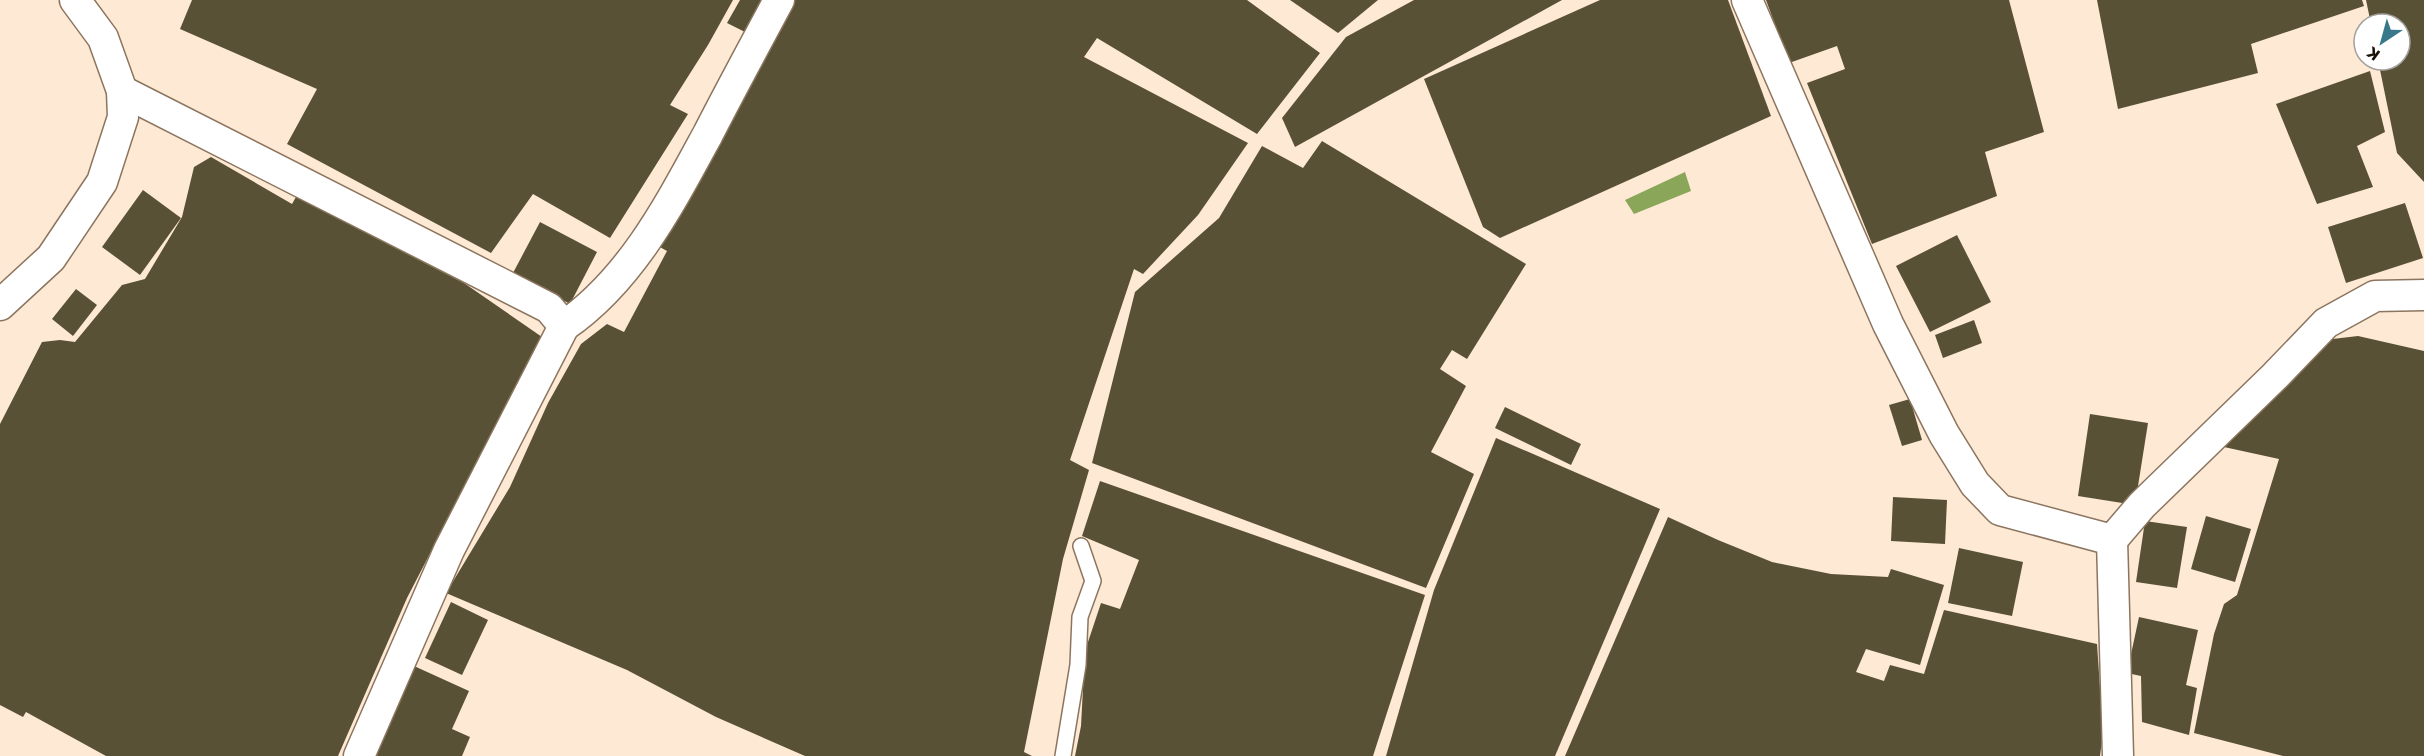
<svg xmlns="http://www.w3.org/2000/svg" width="2424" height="756" font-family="Jost,sans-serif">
<rect width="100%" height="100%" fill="#fee9d5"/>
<polygon fill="#89a659" points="1685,172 1691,191 1634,214 1625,200"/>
<g fill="#585136">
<polygon points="192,0 733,0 708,45 670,105 688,114 610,238 533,194 491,253 287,144 317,89 180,29"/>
<polygon points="740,0 767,0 749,34 727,23"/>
<polygon points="794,0 1247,0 1320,53 1257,134 1097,38 1084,57 1248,143 1198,215 1143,274 1134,269 1070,460 1089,470 1063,559 1024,752 1032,756 805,756 716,717 627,670 446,593 510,487 548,403 581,344 607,324 624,332 667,251 658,246"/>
<polygon points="1290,0 1378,0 1338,33"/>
<polygon points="1414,0 1562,0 1295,147 1282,118 1346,37"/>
<polygon points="1600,0 1728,0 1771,116 1500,238 1483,227 1424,79"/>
<polygon points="1766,0 2009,0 2044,132 1985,152 1997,196 1872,244 1807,83 1845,69 1837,46 1789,63"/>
<polygon points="2097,0 2362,0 2364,6 2251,44 2258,73 2118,109"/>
<polygon points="2366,0 2424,0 2424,182 2397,153 2378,60 2400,60 2400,24 2371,24"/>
<polygon points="2370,71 2385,132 2357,146 2373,187 2317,204 2276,104"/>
<polygon points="1322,141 1526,264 1467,359 1452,350 1440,369 1466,386 1431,452 1474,474 1426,588 1092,463 1135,292 1219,218 1262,146 1303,168"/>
<polygon points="211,157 292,204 296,197 464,283 542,337 407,598 338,756 106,756 26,712 23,717 0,705 0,424 42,342 60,340 75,342 122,285 145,279 182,217 194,167"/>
<polygon points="143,190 181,218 140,275 102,247"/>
<polygon points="2405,203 2423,258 2346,283 2328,227"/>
<polygon points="540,222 597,252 570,304 513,273"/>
<polygon points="1957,235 1991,302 1930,332 1896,266"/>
<polygon points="76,289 97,305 73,336 52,319"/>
<polygon points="1974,320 1982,343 1943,358 1935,335"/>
<polygon points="2358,336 2424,351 2424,756 2283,756 2194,733 2214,634 2224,604 2237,595 2279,459 2224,447 2324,340"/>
<polygon points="1910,399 1922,440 1902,446 1889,405"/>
<polygon points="1505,407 1581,444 1571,465 1495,428"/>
<polygon points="2090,414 2148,423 2135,505 2078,496"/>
<polygon points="1496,438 1660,509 1555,756 1386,756 1434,590"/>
<polygon points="1100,481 1425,595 1373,756 1075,756 1081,726 1085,651 1101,603 1120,609 1139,560 1082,536"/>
<polygon points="1893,497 1947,500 1945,544 1891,541"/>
<polygon points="2206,516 2251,529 2235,582 2191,569"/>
<polygon points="1668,517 1718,540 1772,562 1831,574 1888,577 1891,569 1944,585 1920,665 1866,649 1856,672 1884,681 1890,665 1924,674 1944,610 2097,644 2103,732 2100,756 1565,756"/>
<polygon points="2145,521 2187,527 2177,588 2136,582"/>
<polygon points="1959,548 2023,562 2012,616 1948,603"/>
<polygon points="451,602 488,620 462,675 425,658"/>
<polygon points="2139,617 2198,630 2186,685 2197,688 2189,735 2142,722 2141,676 2127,673"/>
<polygon points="414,666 469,691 452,729 470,737 462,756 377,756 380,744"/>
</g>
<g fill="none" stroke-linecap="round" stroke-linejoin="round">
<g stroke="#8c755f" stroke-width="18">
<polyline id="lane" points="1063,756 1078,665 1080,617 1093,581 1081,546"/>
</g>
<g stroke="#8c755f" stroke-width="33">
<g id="street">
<polyline points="1747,0 1888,324 1944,434 1975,484 2000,510 2112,540 2118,756"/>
<polyline points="122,91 549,308 564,326 449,550 359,756"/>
<polyline points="0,305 51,258 102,182 123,117 122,91 103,38 75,0"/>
<path d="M 564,326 C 631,280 670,204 708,134 C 731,89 755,45 779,0"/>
<polyline points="2112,540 2142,505 2275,376 2326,323 2375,296 2424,295"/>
</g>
</g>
<use href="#lane" stroke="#fff" stroke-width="15"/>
<use href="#street" stroke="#fff" stroke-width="30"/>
</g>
<g transform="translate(2382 42) rotate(216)"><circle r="28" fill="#ffffff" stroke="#a3a09d" stroke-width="1.5"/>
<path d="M0-4.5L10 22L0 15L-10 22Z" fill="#37798b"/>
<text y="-9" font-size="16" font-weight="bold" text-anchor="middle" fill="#1a1109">K</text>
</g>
</svg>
